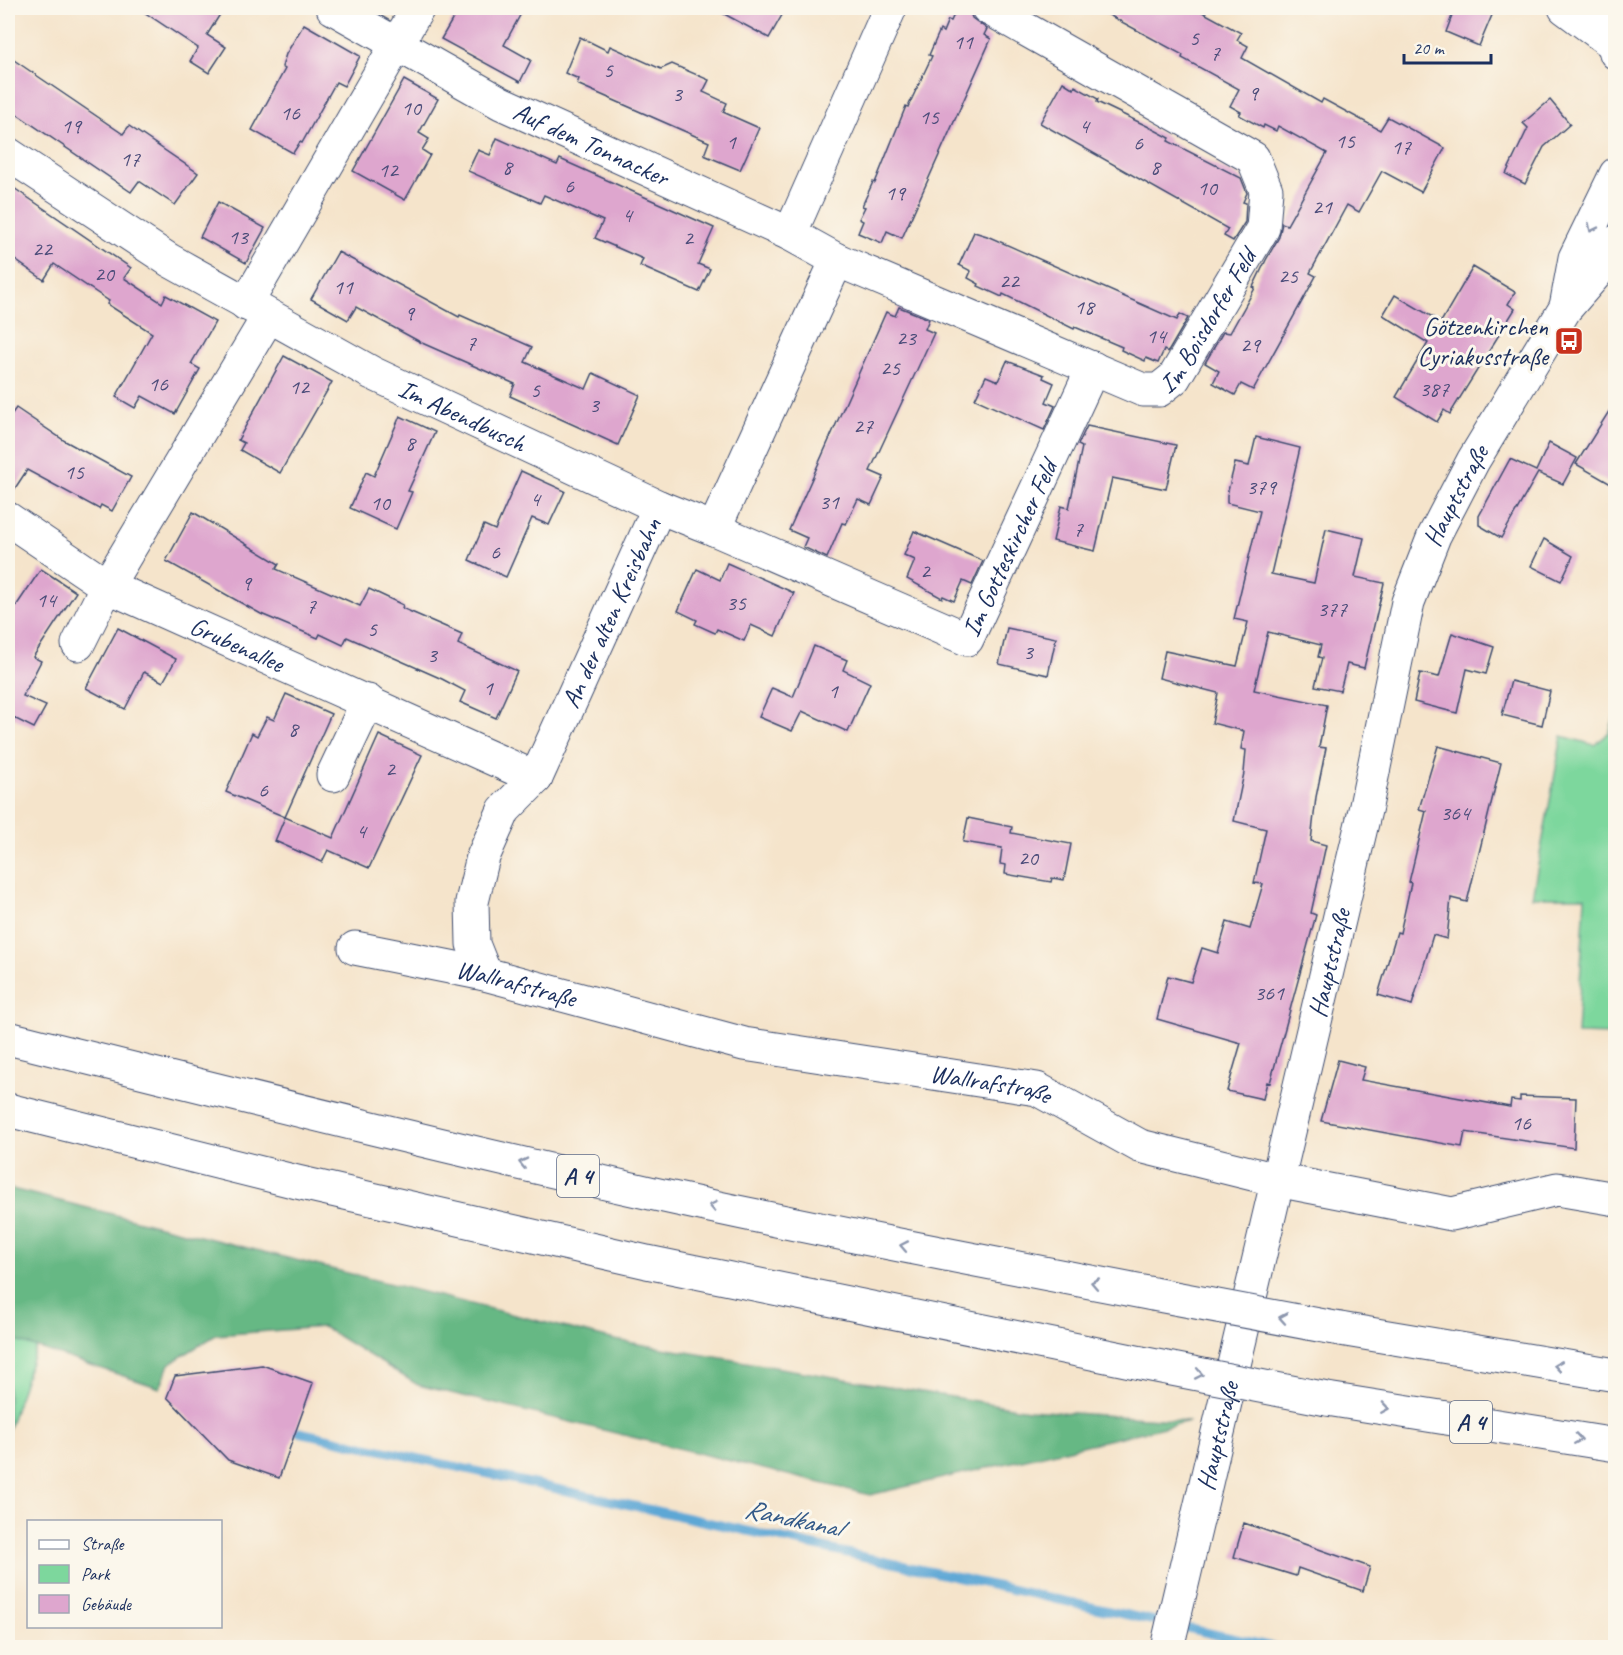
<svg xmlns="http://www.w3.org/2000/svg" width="1623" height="1655" font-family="Caveat,sans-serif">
<rect width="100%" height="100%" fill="#fbf7ec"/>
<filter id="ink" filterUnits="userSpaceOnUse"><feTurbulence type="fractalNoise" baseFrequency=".0167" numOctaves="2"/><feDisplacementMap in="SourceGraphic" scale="12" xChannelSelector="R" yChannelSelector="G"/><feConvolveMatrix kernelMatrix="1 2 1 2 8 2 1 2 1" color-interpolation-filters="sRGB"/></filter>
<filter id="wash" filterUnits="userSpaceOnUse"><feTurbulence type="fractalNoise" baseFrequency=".008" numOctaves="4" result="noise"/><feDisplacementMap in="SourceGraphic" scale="24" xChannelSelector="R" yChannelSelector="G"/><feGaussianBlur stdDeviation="1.35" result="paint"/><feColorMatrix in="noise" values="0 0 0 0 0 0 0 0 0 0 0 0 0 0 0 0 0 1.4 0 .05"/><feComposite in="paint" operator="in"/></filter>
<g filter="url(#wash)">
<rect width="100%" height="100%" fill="#f5e4cb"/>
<g fill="#7dd79d" stroke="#4c837e" stroke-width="1.5">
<polygon points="1615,714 1615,1035 1577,1034 1585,897 1532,897 1562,736 1594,745 1609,733"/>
<polygon points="8,1338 36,1347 8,1431"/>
</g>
<polygon fill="#66b884" stroke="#407471" stroke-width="1.5" points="8,1188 615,1340 1029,1410 1190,1421 870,1495 418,1385 323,1327 216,1335 169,1364 160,1388 8,1338"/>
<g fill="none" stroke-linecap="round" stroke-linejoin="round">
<polyline stroke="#5da7d5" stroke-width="9" points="299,1432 1277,1648"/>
</g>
<g id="blocks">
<g fill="#dea6ce">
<polygon points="138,8 224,8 207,35 226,47 209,73 190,61 198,48"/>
<polygon points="459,8 524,8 504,45 531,60 520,82 441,39"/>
<polygon points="713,8 786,8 769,38"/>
<polygon points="957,8 970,12 972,18 987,29 984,35 991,39 902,238 887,231 882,243 858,233 863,221 859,219 865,207 862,206 873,182 875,183 906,106 908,107 932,56 929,55 940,30 943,32 948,20 951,21"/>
<polygon points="1096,8 1195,8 1241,33 1237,40 1248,46 1242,58 1321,103 1323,99 1380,130 1388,117 1445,148 1421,192 1382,171 1359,212 1347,205 1310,273 1316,276 1253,390 1241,384 1235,395 1213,383 1219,371 1205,363 1223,332 1230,333 1255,288 1253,287 1266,260 1279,237 1282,223 1287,225 1327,153 1278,126 1276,131 1264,125 1263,128 1239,115 1241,112 1230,106 1239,89 1182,58 1183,55"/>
<polygon points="1455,8 1495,8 1479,46 1446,32"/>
<polygon points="304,24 360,56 344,86 336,82 302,143 300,142 293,153 252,130 285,69 282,67 286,54"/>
<polygon points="580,37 608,51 610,46 661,69 672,64 709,80 703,92 727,103 723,112 759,128 740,170 704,155 709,142 577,84 579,79 565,73"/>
<polygon points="8,56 123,134 129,126 198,173 175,205 139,181 131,192 8,108"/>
<polygon points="404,80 438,99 419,133 429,139 422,150 430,155 405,200 353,171"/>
<polygon points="1063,82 1074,89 1075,86 1098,99 1097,102 1147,126 1170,138 1168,141 1241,178 1247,193 1243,202 1246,203 1245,222 1233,241 1224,236 1228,229 1040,123"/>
<polygon points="1550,100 1570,124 1544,147 1525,184 1506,174 1528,128 1523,123"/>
<polygon points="497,138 557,165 560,159 714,228 698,264 710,269 699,292 640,266 643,259 595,238 603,221 544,195 540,203 468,171 478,150 490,155"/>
<polygon points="8,184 131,268 124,278 162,303 166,295 215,322 191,364 200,369 175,414 142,396 135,408 116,397 152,333 107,304 109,301 54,264 44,280 8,255"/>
<polygon points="218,202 265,228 246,263 200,237"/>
<polygon points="974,232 987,236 1177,320 1180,314 1188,318 1168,352 1164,350 1158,363 1146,358 1145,361 1121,350 1122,347 1075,327 1074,329 1003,294 1002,297 978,286 979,284 968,278 971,271 959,265"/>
<polygon points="338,252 459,317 460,315 532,347 525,362 586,389 593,373 640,395 618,445 510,396 515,384 422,343 356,307 348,320 311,299"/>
<polygon points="1473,267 1515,292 1508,304 1515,309 1450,414 1444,410 1437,422 1396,397 1428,343 1383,315 1395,295 1441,322"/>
<polygon points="899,307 929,319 925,329 934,333 870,471 884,477 871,505 858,499 846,524 842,523 827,558 803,547 807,538 789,530 886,312 895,316"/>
<polygon points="284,356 332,382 280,473 240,450 244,443 238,440"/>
<polygon points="1007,361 1044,375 1043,378 1054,383 1046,402 1055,406 1044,430 975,399 986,376 998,381"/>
<polygon points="1616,400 1616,487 1576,464"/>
<polygon points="16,408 65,441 131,477 112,511 101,505 99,509 27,470 8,499 8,419"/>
<polygon points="400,416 435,432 408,491 412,492 396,529 350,508 366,472 374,476"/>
<polygon points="1087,426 1176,445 1166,489 1112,478 1095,551 1053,541 1061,506 1069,508 1082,447 1078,445"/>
<polygon points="1256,437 1300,448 1271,574 1314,583 1326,529 1364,538 1355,577 1384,583 1364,668 1347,664 1340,691 1315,686 1322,658 1318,657 1321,645 1268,632 1254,690 1327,705 1319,747 1326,748 1316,797 1311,841 1326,845 1311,913 1316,915 1270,1083 1267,1082 1263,1099 1227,1091 1241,1043 1157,1019 1168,976 1191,982 1202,948 1218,953 1227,922 1250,929 1263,884 1254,883 1266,829 1234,821 1244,773 1246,750 1241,749 1244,731 1212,723 1218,693 1159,678 1165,651 1237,666 1248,622 1234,619 1260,511 1227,503 1227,495 1235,463 1249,466"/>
<polygon points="1549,443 1577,458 1563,484 1538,473 1501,538 1479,525 1479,516 1510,459 1536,471"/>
<polygon points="521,471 565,491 549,525 532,518 506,577 469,560 484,525 495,530"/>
<polygon points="193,512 279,564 276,569 360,606 369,589 403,605 402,608 462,634 458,644 517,671 496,718 460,702 465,691 442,679 347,637 343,645 320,634 318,638 261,614 166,561"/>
<polygon points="914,531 983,561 972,585 963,581 954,601 943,596 942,598 907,579 915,560 904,555"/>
<polygon points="1544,539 1573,556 1561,581 1531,566"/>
<polygon points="727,563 794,593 775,636 751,625 744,641 717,629 715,633 695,624 697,620 678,611 697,569 720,580"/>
<polygon points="41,569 76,592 33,657 41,661 23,696 46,706 34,728 12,717 8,726 8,618"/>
<polygon points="118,628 176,659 163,682 144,672 125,709 86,688"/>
<polygon points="1007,628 1056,638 1048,675 999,664"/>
<polygon points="1452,633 1494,647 1486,674 1467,669 1457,713 1414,702 1420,673 1439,677"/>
<polygon points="814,646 847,660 843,670 870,683 848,732 802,711 792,731 759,717 772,688 793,697"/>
<polygon points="1511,681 1550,691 1542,725 1502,715"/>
<polygon points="286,694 331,714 285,817 226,792 252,733 257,736 267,717 274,720"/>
<polygon points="379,735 422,755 369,868 328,850 322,862 275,841 285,817 333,838"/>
<polygon points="1438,746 1501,763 1467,902 1451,898 1447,939 1433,935 1412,1005 1378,995 1397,932 1400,933 1411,883 1409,882 1426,811 1419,809"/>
<polygon points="968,818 1012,827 1011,833 1071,844 1064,880 1052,878 1051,882 1005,874 1006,865 1000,864 1002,848 963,842"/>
<polygon points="1338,1060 1365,1067 1361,1080 1510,1107 1511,1100 1520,1101 1520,1096 1576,1098 1574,1148 1465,1132 1462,1147 1321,1121"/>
<polygon points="262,1365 313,1383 279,1478 228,1460 167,1397 175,1376"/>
<polygon points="1244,1523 1370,1567 1363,1591 1298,1568 1296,1576 1234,1557"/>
</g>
</g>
</g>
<g filter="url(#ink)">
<use href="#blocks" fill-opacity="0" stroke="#3c4a6e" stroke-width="1.5"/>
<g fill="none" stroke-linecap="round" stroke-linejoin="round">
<g stroke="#3c4a6e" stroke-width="35">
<g id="minor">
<path id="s1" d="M 333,8 L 501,103 L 790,234 L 837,260 L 1143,390 L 1159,390 L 1174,378 L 1263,228 L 1266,190 L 1253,158 L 988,8"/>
<polyline points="1565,8 1611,42"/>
<path id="s2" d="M 8,154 L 169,260 L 372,373 L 659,507 L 714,529 L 837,260"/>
<polyline points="790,234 890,8"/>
<polyline points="246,304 418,8"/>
<path id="s3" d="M 8,519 L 107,586 L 536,778"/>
<path id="s4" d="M 714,529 L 967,639 L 1093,368"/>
<polyline points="78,644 107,586 268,317"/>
<polyline points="333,775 368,701"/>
<path id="s5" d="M 355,948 L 485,974 L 744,1044 L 1037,1089 L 1140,1146 L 1277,1180 L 1452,1214 L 1557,1189 L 1616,1199"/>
<path id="s6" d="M 485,974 L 473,944 L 472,902 L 483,857 L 504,810 L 536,778 L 659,507"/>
</g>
</g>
<g stroke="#3c4a6e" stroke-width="35">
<g id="secondary">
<polyline points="1615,8 1610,31 1616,53"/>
<polyline points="1566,307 1575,258 1616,174"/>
<path id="s7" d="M 1167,1648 L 1366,806 L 1408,602 L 1434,536 L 1473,461 L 1565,309 L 1598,271 L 1616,242"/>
</g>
</g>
<g stroke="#3c4a6e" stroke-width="35">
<g id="motorway">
<path d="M 8,1038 C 221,1091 435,1145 650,1193 C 817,1230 985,1262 1153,1294"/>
<polyline points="8,1110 297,1182 647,1262 1141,1363"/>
<polyline points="1340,1329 1616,1375"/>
<polyline points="1327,1399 1616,1445"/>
</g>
</g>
<use href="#minor" stroke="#fff" stroke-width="33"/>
<use href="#secondary" stroke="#fff" stroke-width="33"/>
<use href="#motorway" stroke="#fff" stroke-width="33"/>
<g stroke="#3c4a6e" stroke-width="35" stroke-linecap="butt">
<g id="motorway-bridge">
<polyline points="1153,1294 1340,1329"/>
<polyline points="1141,1363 1327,1399"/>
</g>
</g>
<use href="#motorway-bridge" stroke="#fff" stroke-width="33"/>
</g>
<defs><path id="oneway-chevron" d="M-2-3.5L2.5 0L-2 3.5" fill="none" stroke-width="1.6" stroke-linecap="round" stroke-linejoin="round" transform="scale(1.5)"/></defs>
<g stroke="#8d97ae">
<use href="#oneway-chevron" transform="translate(1592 228) rotate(116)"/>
<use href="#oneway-chevron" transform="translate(523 1163) rotate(-167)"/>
<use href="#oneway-chevron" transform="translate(713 1206) rotate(-168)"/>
<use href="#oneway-chevron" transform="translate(904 1246) rotate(-169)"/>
<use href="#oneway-chevron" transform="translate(1095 1283) rotate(-169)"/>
<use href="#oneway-chevron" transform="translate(1283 1318) rotate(-170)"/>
<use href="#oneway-chevron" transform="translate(1558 1366) rotate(-171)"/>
<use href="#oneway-chevron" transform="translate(1199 1374) rotate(11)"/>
<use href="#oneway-chevron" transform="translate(1385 1408) rotate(9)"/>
<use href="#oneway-chevron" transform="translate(1578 1439) rotate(9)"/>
</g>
</g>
<defs>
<g id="bus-square" transform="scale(1.5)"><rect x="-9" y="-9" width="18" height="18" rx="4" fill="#c8321e" stroke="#fbf7ec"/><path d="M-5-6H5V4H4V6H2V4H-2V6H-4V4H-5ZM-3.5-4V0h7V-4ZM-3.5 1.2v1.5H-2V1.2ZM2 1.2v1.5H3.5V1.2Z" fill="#fff"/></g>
</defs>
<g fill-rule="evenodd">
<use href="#bus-square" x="1569" y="341"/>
</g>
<g text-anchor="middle" stroke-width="6" stroke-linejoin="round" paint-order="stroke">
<g font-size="22" fill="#4c4d7a">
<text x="1194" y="45">5</text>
<text x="963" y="49">11</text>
<text x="1215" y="60">7</text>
<text x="608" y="77">5</text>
<text x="1253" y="100">9</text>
<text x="677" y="101">3</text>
<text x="411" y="115">10</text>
<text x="290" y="120">16</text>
<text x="929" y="124">15</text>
<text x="71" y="133">19</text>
<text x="1084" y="133">4</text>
<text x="1345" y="148">15</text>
<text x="731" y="149">1</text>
<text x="1138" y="150">6</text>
<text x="1401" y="154">17</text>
<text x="130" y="166">17</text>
<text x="507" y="174">8</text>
<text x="1155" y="174">8</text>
<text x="388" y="177">12</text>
<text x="569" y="193">6</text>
<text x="1207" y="195">10</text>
<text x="895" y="200">19</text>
<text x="1322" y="214">21</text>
<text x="627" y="222">4</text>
<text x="238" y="244">13</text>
<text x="688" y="245">2</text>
<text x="42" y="256">22</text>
<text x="104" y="281">20</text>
<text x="1288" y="283">25</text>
<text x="1009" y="288">22</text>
<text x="343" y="294">11</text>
<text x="1084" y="314">18</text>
<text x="409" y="320">9</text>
<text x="1156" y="343">14</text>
<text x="906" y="345">23</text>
<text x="471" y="350">7</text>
<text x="1250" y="352">29</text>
<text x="890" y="375">25</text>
<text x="158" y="391">16</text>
<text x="299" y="394">12</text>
<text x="1434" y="396">387</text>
<text x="535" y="397">5</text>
<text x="594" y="412">3</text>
<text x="863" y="433">27</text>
<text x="410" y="450">8</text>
<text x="74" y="479">15</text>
<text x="1261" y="494">379</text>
<text x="535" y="506">4</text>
<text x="829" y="509">31</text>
<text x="380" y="510">10</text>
<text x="1078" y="536">7</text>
<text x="495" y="559">6</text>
<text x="925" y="578">2</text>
<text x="246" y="590">9</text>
<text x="46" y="607">14</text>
<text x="736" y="610">35</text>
<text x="311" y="613">7</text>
<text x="1332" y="616">377</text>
<text x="372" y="636">5</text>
<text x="1028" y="659">3</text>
<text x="432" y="662">3</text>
<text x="488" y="695">1</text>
<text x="833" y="698">1</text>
<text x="293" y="736">8</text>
<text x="390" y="776">2</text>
<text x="263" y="797">6</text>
<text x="1455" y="820">364</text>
<text x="361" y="838">4</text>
<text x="1028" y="865">20</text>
<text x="1269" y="1000">361</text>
<text x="1521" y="1130">16</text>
</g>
<g fill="#fbf7ec" stroke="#5e6b89" stroke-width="1.5">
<rect x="557" y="1155" width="42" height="42" rx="4.5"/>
<rect x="1450" y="1401" width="42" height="42" rx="4.5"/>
</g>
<g font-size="24" font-weight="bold" fill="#1b2f5e">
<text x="578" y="1184">A 4</text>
<text x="1471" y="1430">A 4</text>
</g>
<g font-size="26" fill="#1b2f5e" stroke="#fbf7ec">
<text dy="9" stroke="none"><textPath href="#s1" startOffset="292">Auf dem Tonnacker</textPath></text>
<text dy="9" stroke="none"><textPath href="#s1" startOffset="998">Im Boisdorfer Feld</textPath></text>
<text dy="9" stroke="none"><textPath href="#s2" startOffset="525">Im Abendbusch</textPath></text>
<text dy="9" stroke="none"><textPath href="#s7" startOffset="1190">Hauptstraße</textPath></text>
<text dy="9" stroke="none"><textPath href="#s4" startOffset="376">Im Gotteskircher Feld</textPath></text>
<text dy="9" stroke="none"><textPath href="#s6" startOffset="399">An der alten Kreisbahn</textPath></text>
<text dy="9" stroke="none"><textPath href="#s3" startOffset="262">Grubenallee</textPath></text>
<text dy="9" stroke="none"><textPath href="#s7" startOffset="704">Hauptstraße</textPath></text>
<text dy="9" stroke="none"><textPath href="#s5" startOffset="165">Wallrafstraße</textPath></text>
<text dy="9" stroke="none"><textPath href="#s5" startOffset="651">Wallrafstraße</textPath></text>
<text dy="9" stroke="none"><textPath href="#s7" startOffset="218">Hauptstraße</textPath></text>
</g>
<g font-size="26" fill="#1b2f5e" stroke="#fbf7ec" text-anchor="end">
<text x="1548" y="335">Götzenkirchen<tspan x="1548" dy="30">Cyriakusstraße</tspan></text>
</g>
<g font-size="27" font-style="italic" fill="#325988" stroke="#fbf7ec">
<text transform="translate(793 1518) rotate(12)" y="9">Randkanal</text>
</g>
</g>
<rect width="1623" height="1655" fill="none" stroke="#fbf7ec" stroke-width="30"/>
<rect x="27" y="1520" width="195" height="108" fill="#fbf7ec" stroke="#a1a7b3" stroke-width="1.5"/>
<rect x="39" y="1540" width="30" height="9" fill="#ffffff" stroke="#a1a7b3" stroke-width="1.5"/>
<text x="81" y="1550" font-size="18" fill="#1b2f5e">Straße</text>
<rect x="39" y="1565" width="30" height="18" fill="#7dd79d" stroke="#a1a7b3" stroke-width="1.5"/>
<text x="81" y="1580" font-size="18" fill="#1b2f5e">Park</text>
<rect x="39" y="1595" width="30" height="18" fill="#dea6ce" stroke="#a1a7b3" stroke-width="1.5"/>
<text x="81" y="1610" font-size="18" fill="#1b2f5e">Gebäude</text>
<path d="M1404 54v9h87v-9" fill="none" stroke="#1b2f5e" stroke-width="3"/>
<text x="1413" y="54" font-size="18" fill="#1b2f5e" stroke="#fbf7ec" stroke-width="4.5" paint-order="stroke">20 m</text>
</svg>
